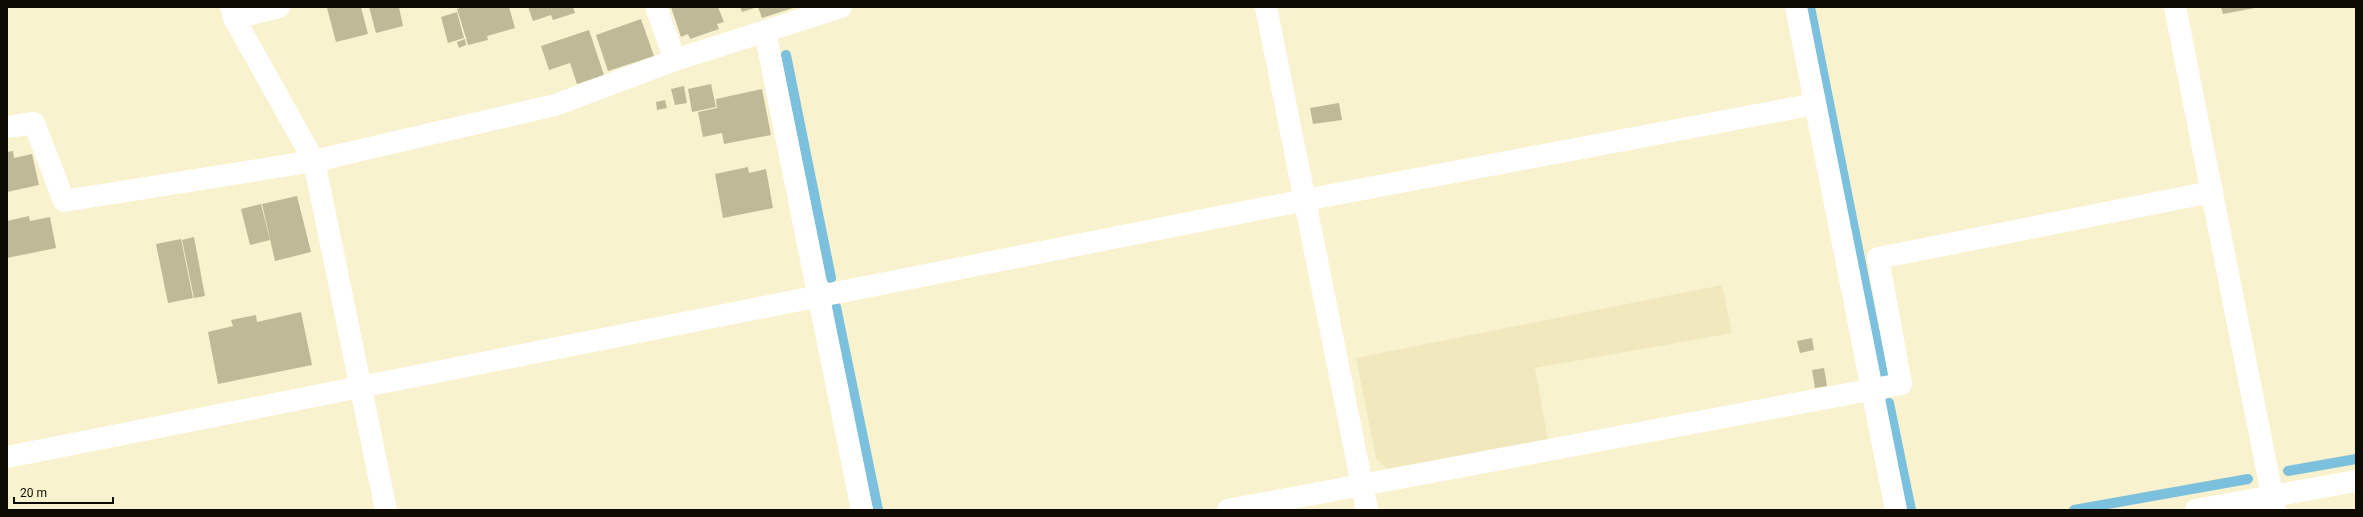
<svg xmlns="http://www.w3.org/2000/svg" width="2363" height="517" font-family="Roboto,sans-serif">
<rect width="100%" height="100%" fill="#f9f2cf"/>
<polygon fill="#f1e8be" points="1722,285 1732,333 1535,368 1548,440 1387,469 1376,458 1356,358"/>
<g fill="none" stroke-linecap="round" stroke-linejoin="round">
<g stroke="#7bc0dc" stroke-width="10">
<polyline points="1810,7 1883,374"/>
<polyline points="786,55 831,278"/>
<polyline points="836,307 878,510"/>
<polyline points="1889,403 1911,510"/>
<polyline points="2288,471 2356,459"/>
<polyline points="2074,510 2248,479"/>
</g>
</g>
<g fill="#bfb997">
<polygon points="361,7 368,34 336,42 327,8"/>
<polygon points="369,7 399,7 403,26 376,33"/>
<polygon points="462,7 509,7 515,28 487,36 488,40 468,45 466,39 468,38 466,38 457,9"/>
<polygon points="528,7 573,7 575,13 553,20 551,15 533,21"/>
<polygon points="671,7 718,7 724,22 717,24 719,29 690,39 688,34 681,37"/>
<polygon points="740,7 758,7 742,12"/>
<polygon points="758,7 796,7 762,18"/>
<polygon points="2221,7 2255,7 2255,8 2223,14"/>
<polygon points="457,12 464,38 448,43 441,17"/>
<polygon points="641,19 654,56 608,71 596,35"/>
<polygon points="589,30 604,75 577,84 570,63 549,70 541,46"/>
<polygon points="465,39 466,45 459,48 457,42"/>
<polygon points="711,84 716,107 692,112 688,89"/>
<polygon points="684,86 687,103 675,105 671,89"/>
<polygon points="762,89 771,135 724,144 722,133 703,137 698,112 717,108 716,99"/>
<polygon points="665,100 667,108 657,110 656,102"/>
<polygon points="1339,103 1342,120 1313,124 1310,108"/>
<polygon points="13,151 14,158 32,154 39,185 7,192 7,152"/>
<polygon points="748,167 749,173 766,169 773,208 723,218 715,174"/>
<polygon points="297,196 311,252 275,261 262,204"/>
<polygon points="261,204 270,240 250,245 241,209"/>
<polygon points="29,216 30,221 50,217 56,248 7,258 7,221"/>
<polygon points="194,237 205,296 194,298 182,240"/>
<polygon points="181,239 193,298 168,303 156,244"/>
<polygon points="301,312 312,365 218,384 208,332 233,326 231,320 256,315 257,322"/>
<polygon points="1812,338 1814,350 1800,353 1797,341"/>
<polygon points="1824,368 1827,386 1815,388 1812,370"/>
</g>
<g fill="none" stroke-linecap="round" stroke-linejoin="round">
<g stroke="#fff" stroke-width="22">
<polyline points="231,7 234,18 314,161 386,510"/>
<polyline points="656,7 675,60"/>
<polyline points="1266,7 1367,510"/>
<polyline points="1796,7 1896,510"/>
<polyline points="2175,7 2275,510"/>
<polyline points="234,18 279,7"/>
<polyline points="765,32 862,510"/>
<polyline points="7,127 34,123 64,201 314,161 555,105 675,60 841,7"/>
<polyline points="7,457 1305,200 1815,104"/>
<polyline points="1228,510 1901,384 1878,258 2212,192"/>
<polyline points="2196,510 2356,481"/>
</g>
</g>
<rect width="2363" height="517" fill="none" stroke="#0e0c02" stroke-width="16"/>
<path d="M14 497v6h99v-6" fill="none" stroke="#0e0c02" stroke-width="2"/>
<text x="20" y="497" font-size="12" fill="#0e0c02" stroke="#f9f2cf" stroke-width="3" paint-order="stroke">20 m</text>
</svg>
